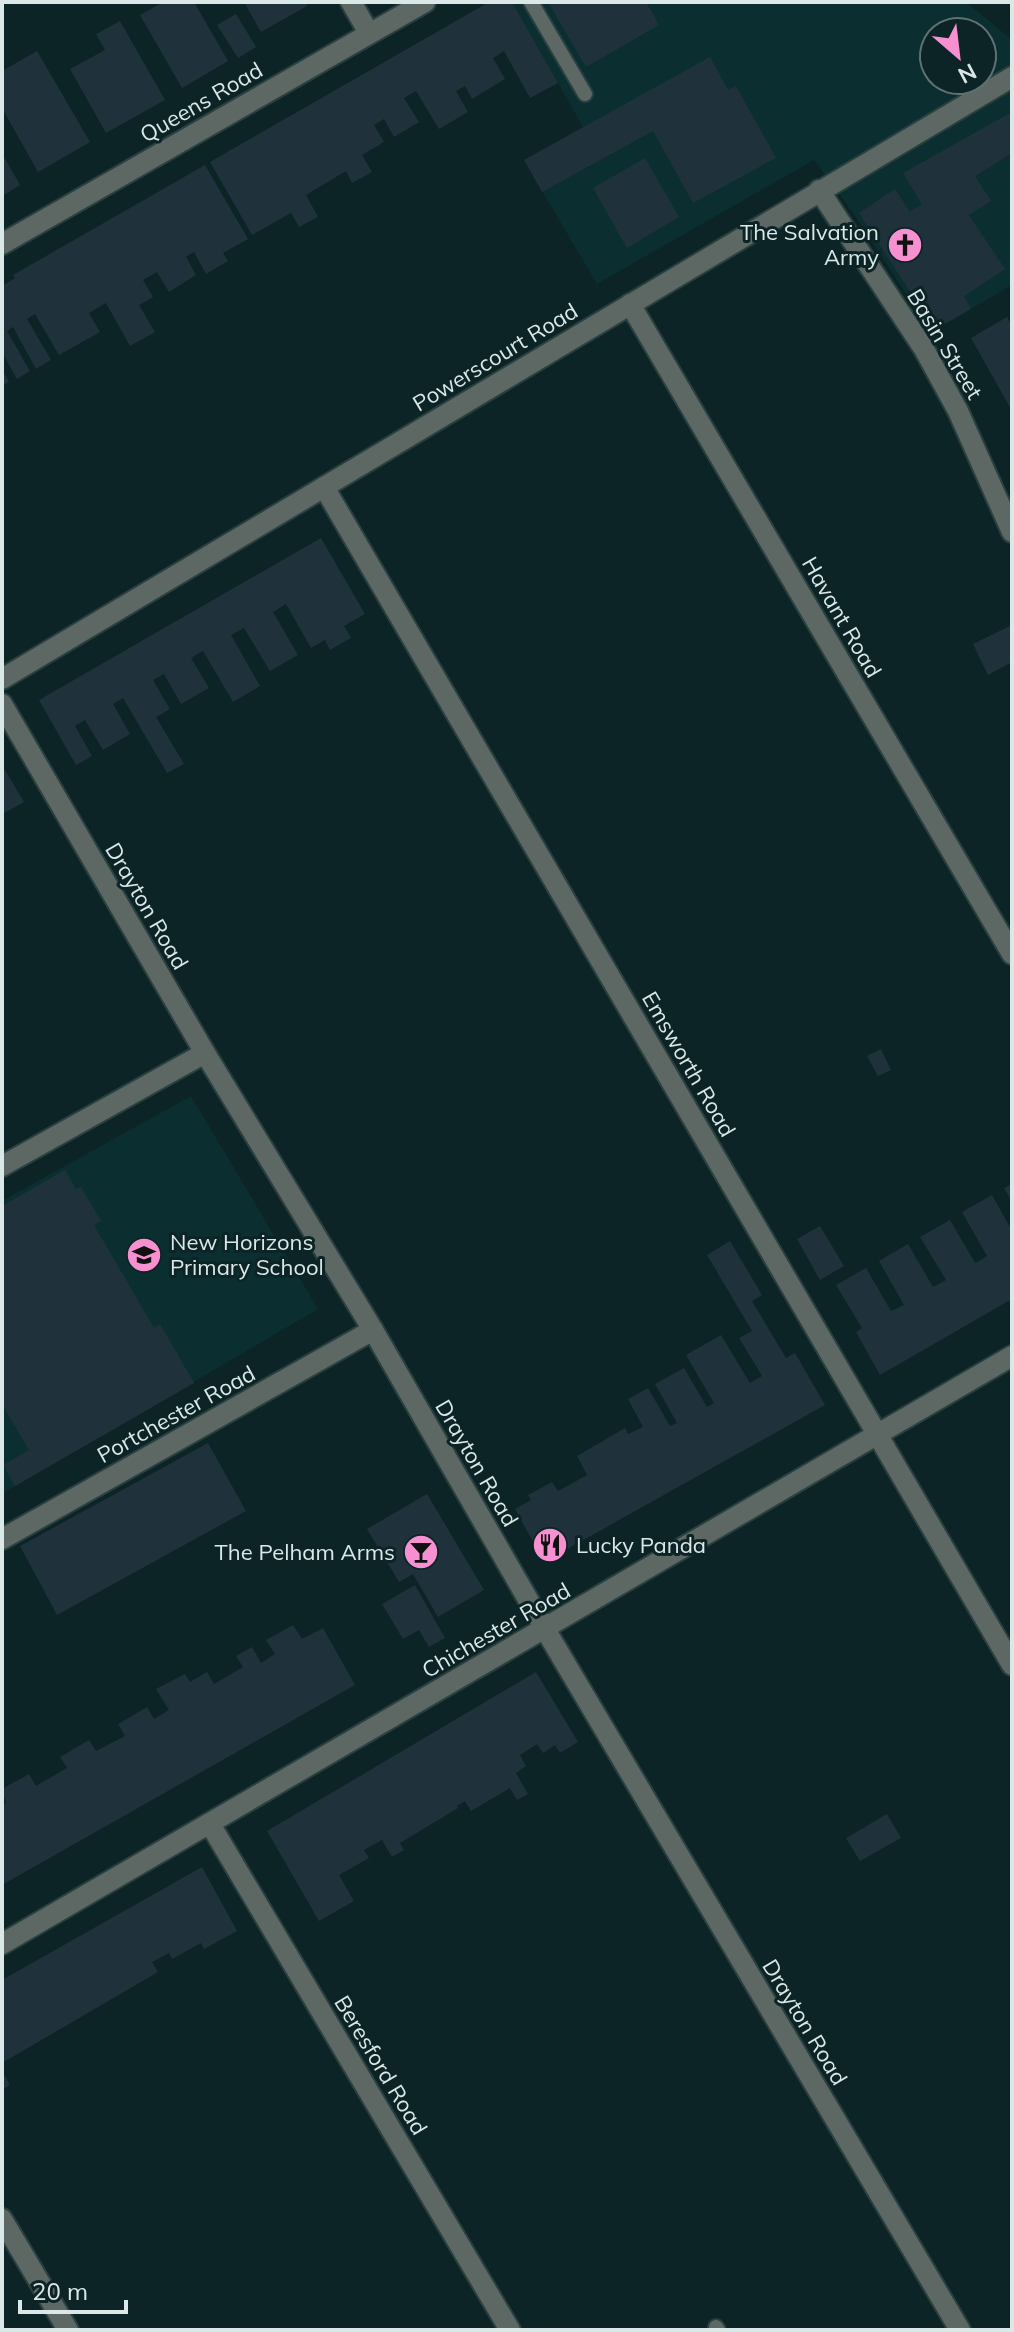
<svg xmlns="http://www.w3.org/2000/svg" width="1014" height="2332" font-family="Mulish,sans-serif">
<rect width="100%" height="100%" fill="#0c2425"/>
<g fill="#0b2f30" fill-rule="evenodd">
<path d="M 512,2 L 966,2 L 1012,40 L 1012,285 L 931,332 L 851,210 L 814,160 L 597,284 L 524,160 L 583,127 ZM 934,32 L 982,32 L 982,80 L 934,80 Z"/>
<polygon points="191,1096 318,1309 2,1494 2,1201"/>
</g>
<g fill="#1f323b">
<polygon points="163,2 194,2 228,61 182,88 140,15"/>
<polygon points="244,2 308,2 307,6 261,32"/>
<polygon points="489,2 512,2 558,83 530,98 504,51 493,58 505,79 472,99 465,86 456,91 468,112 439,129 416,91 404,98 419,122 394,137 384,119 374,125 384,142 362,155 372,172 352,183 346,171 306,195 318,217 299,227 291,213 252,235 210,162"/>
<polygon points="548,2 646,2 659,25 586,67"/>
<polygon points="236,14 256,47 238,58 217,25"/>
<polygon points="120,21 165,100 106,133 70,69 105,50 96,34"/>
<polygon points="37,51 90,142 38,172 2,108 2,71"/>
<polygon points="710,57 728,90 736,86 776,158 693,203 653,131 542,192 524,160"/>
<polygon points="1012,112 1012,153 975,176 991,201 969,215 1005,269 964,296 971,309 931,332 909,299 913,296 859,213 895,189 910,212 922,204 903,173"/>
<polygon points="2,153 20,185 2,196"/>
<polygon points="645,158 679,217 627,248 593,188"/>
<polygon points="205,165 248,239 223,253 228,261 206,274 194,252 186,257 196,275 169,292 157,272 143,280 153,297 139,305 155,332 130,346 106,303 89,313 100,332 59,355 35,314 27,319 51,360 36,369 13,327 7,331 30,371 17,379 2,352 2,286 15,278 13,275"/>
<polygon points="1007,317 1012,327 1012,411 971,338"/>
<polygon points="2,369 9,382 2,386"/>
<polygon points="321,538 365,614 344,626 351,638 330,650 325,640 311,648 286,604 273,612 298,655 270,671 244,628 231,635 260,686 247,694 233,702 203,651 191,658 209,688 181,704 164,674 153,680 170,709 156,717 184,764 167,773 123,698 113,704 130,734 103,750 85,720 75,726 92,756 76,765 39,700"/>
<polygon points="1012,625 1012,662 988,675 973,644"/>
<polygon points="2,765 24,802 4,813 2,810"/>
<polygon points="881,1049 891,1070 878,1076 867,1056"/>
<polygon points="65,1170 76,1189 81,1187 101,1221 94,1225 154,1328 160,1324 194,1383 15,1486 3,1465 29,1450 2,1404 2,1206"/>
<polygon points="1012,1184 1012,1202 1004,1188"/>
<polygon points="992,1195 1012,1231 1012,1299 880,1375 856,1332 862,1328 836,1285 866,1268 891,1311 904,1305 879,1261 908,1244 933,1287 946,1280 920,1237 950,1220 975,1263 981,1260 987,1256 962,1212"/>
<polygon points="820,1226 844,1266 820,1280 797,1239"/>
<polygon points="730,1241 762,1295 752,1301 786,1358 795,1353 825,1405 544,1562 515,1509 531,1500 528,1495 552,1482 558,1491 587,1475 577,1456 625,1428 628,1434 643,1427 628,1399 648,1388 670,1426 677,1423 655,1384 684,1368 707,1407 714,1403 686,1355 721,1335 750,1383 762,1376 739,1338 752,1331 707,1255"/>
<polygon points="208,1443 246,1511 57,1615 20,1546"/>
<polygon points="427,1494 484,1590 438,1617 413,1574 399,1582 367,1529"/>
<polygon points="415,1585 445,1638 429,1647 419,1630 403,1639 382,1604"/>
<polygon points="293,1625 302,1639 323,1628 355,1685 2,1885 2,1805 6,1803 2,1789 29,1774 36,1786 67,1768 60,1757 89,1740 96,1751 125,1736 118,1724 147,1707 154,1719 169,1710 156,1689 185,1674 190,1682 207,1672 214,1684 243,1667 236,1656 252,1647 261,1663 275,1654 266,1640"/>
<polygon points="536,1672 578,1742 560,1753 555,1745 543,1753 537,1744 520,1755 526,1766 516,1773 528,1794 517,1800 510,1788 471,1811 465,1801 457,1806 458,1808 400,1843 404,1850 392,1857 382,1840 364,1850 369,1858 339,1875 354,1901 319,1921 267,1831"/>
<polygon points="887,1814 901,1838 860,1861 846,1838"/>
<polygon points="202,1867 237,1931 204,1949 201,1943 172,1959 169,1953 152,1962 158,1972 2,2063 2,1980"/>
<polygon points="2,2071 10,2085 2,2090"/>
</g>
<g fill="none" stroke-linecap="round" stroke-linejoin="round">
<g stroke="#293f40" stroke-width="18">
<g id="service">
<polyline points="531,2 585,94"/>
<polyline points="716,2327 718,2330"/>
</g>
</g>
<g stroke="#293f40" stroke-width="24">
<g id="minor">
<polyline points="351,2 369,33"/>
<polyline points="819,190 924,349 958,411 1012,532"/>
<polyline points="2,244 425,2"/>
<polyline points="630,304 1012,954"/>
<polyline points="324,487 1012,1665"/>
<polyline points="2,679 1012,77"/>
<polyline points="2,704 205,1053 373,1330 545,1629 960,2330"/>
<polyline points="2,1166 205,1053"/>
<polyline points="2,1539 373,1330"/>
<polyline points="210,1824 510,2330"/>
<polyline points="2,1944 1012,1356"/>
<polyline points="2,2219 68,2330"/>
</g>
</g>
<use href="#service" stroke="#5d6763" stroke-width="14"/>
<use href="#minor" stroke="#5d6763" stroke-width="20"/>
</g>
<defs>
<g id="church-disc" transform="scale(1.8)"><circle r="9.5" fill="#f690d0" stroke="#0c2425"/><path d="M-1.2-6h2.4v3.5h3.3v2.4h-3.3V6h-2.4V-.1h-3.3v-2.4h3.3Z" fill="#111"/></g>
<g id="school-disc" transform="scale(1.8)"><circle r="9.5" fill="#f690d0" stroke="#0c2425"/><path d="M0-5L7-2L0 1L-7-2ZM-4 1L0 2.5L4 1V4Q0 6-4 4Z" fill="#111"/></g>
<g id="restaurant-disc" transform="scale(1.8)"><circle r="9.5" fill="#f690d0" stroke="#0c2425"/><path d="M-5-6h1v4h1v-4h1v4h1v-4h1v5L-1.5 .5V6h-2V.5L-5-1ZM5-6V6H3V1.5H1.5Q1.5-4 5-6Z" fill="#111"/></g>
<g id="bar-disc" transform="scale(1.8)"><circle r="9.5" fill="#f690d0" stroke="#0c2425"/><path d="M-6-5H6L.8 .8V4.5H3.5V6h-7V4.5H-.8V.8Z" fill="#111"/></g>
</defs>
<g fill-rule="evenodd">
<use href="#church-disc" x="905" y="245"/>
<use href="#school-disc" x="144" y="1255"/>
<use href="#restaurant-disc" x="550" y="1545"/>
<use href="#bar-disc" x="421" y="1552"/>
</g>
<g text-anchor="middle" stroke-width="6" stroke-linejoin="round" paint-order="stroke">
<g font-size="22" fill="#dae8e8" stroke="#0c2425">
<text transform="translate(201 102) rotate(-30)" y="8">Queens Road</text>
<text transform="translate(945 344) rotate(59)" y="8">Basin Street</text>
<text transform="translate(495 357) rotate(-31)" y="8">Powerscourt Road</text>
<text transform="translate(842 617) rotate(60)" y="8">Havant Road</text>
<text transform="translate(147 906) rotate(60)" y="8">Drayton Road</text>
<text transform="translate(689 1064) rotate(60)" y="8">Emsworth Road</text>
<text transform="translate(176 1414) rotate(-29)" y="8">Portchester Road</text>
<text transform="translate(477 1463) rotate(60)" y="8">Drayton Road</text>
<text transform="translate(496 1630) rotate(-30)" y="8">Chichester Road</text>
<text transform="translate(805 2022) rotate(59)" y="8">Drayton Road</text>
<text transform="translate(381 2065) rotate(59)" y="8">Beresford Road</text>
</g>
<g font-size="22" fill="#dae8e8" stroke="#0c2425" text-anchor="end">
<text x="879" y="240">The Salvation<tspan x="879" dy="25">Army</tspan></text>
<text x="170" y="1250" text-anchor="start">New Horizons<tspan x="170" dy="25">Primary School</tspan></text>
<text x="576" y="1553" text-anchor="start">Lucky Panda</text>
<text x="395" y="1560">The Pelham Arms</text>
</g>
</g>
<rect width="1014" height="2332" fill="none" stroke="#dae8e8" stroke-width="8"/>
<g transform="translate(958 56) rotate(152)"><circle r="38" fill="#0c2425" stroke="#5e7273" stroke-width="2"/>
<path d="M0-6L14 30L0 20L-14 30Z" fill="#f690d0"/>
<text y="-12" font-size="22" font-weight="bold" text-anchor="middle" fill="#dae8e8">N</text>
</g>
<path d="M20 2300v12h106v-12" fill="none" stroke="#dae8e8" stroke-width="4"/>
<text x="32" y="2300" font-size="24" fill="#dae8e8" stroke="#0c2425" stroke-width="6" paint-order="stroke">20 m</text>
</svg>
